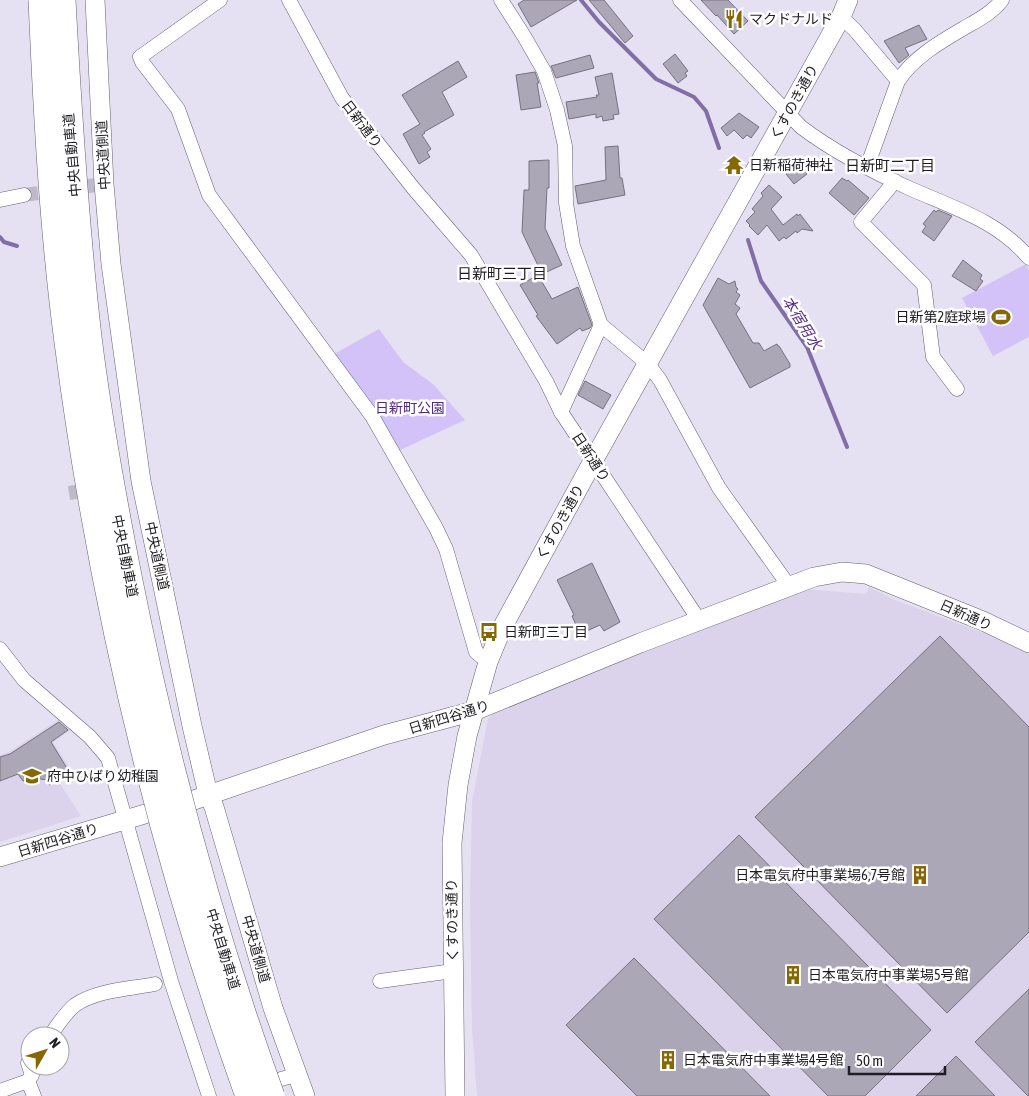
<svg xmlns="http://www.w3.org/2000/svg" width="1029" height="1096" font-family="'Asap Condensed','Noto Sans JP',sans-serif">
<rect width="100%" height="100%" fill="#e6e1f2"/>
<g fill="#dad3eb">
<polygon points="869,587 895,600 1029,650 1029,1096 477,1096 472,1028 470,902 472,801 488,719 498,709 687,632 804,589 866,594"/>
<polygon points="61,718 74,728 53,742 71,770 59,782 81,816 0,842 0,755 9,752"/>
</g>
<g fill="#d3c2f8">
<polygon points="1026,264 1029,270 1029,337 993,356 962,298"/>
<polygon points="379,329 403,362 433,384 465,420 398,451 334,354"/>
</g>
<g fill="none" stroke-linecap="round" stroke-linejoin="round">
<g stroke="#816ea7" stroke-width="4">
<polyline points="581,0 599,22 656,79 694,97 706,111 719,148"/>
<polyline points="0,237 4,242 17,246"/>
<polyline points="748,240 761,281 807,347 847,447"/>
</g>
</g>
<g fill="#aca7b7" stroke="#767180">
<polygon points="524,0 577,0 531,27 518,4"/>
<polygon points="589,0 604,0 633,36 625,43"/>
<polygon points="701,0 728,0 748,21 734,34 717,15 716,16"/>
<polygon points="919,25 927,39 905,48 909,55 899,63 884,41"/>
<polygon points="675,54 688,71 685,73 687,76 678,83 663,64"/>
<polygon points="590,55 594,68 556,78 551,66"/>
<polygon points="458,61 467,77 442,92 454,115 424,132 425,133 422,135 431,149 427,152 430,157 419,164 403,134 420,124 402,95"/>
<polygon points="535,72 539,83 537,83 541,107 521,110 516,75"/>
<polygon points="612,73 619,114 613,115 614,119 603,121 602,116 596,118 596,114 569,119 566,102 597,97 596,95 599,95 595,77"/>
<polygon points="739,113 759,127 751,138 747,135 743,139 734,130 727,136 721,128"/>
<polygon points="618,146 620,178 622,178 625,195 578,204 575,186 606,180 605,147"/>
<polygon points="549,160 549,188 547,188 545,228 562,265 542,274 522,232 524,190 529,190 529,161"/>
<polygon points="799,163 807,174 794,184 786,174"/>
<polygon points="842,178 847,181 848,180 869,198 854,215 829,193"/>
<polygon points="769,185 782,197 771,209 783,225 797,214 798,216 800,214 813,231 802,229 797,233 796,231 786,239 784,237 779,241 767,225 758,235 749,226 750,225 746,221 755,212 752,209 763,196 761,193"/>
<polygon points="934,210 936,212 938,210 952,216 934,241 922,232 926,226 923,224"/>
<polygon points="963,260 982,275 980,279 983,281 976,291 952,276"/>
<polygon points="538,275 552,299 578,287 592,325 590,328 582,331 580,328 557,344 536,316 538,315 520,285"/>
<polygon points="718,278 729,284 735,281 736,287 738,289 736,292 740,295 735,304 740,308 736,314 753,343 759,343 764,351 773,346 777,344 778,346 779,346 790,364 790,367 750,388 703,305"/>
<polygon points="585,381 611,395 603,409 578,395"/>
<polygon points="592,563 620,622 604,631 600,625 580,634 572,616 574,615 557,580"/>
<polygon points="940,636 1029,727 1029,932 947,1013 755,817"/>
<polygon points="59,722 68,730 51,742 68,770 49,785 46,780 31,777 23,781 18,774 0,781 0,757 10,754"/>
<polygon points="739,835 931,1030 865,1096 828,1096 654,919"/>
<polygon points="634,958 770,1096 637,1096 566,1025"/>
<polygon points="1029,989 1029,1096 1028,1096 975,1042"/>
<polygon points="956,1056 995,1096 916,1096"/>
</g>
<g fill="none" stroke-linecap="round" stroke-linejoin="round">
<g stroke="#bebac9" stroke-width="14" stroke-dasharray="14 7" stroke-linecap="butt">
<polyline points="24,195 104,184"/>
<polyline points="69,493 141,481"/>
</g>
<g stroke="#656170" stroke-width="15">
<g id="street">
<polyline points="220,0 140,57 142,62 178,109 209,195 372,416 436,528 446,549 476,652 488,662"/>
<polyline points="289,0 342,98 414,189 471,255 546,381 561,412 699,620"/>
<polyline points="501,0 524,36 544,71 557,110 565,146 566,203 573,246 601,325 648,364 660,380 719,488 789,586"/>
<path d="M 680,0 L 801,127 C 834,152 873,172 911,189 C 954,208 998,221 1029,258"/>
<polyline points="841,17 854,29 898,81"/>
<path d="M 867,167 L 898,81 C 914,57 940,42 964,28 C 978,20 992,13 1002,0"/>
<polyline points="895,181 861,222 924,285 933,357 957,389"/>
<polyline points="0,200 24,195"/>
<polyline points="561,412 601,325"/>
<polyline points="0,649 24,680 90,737 108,758 171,981 209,1096"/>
<polyline points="380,981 453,971"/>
<path d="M 50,1036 C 57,1026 65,1013 75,1005 C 97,990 130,989 155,984"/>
<polyline points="281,1079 296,1075"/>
<polyline points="28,1081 34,1096"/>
<polyline points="0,1091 28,1081 32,1075 28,1063 30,1061"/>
</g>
</g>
<g stroke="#656170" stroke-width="20">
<g id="secondary">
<polyline points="95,0 104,184 111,264 141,481 192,726 208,794 214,807 273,1008 305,1096"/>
<polyline points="194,800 384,735 474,711 640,643 814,577 842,572 866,574 983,621 1029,643"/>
<polyline points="0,857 145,814"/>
<polyline points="455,1096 452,843 458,785 467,736 488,662 502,628 593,461 841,17 848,0"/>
</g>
</g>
<use href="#street" stroke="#fff" stroke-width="14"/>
<use href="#secondary" stroke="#fff" stroke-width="19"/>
<g stroke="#656170" stroke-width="26" stroke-linecap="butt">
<g id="highway-bridge">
<path d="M 41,0 C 46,114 52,229 67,342 C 100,597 161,854 248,1096"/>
<path d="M 63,0 C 69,112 76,225 89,337 C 99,419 114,500 130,581 C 165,756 211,928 272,1096"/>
</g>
</g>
<use href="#highway-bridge" stroke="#fff" stroke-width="25"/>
</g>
<defs>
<g id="restaurant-bare" transform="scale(1.5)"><path d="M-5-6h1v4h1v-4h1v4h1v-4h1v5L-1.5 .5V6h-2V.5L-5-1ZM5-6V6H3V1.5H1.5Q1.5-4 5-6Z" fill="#856802" stroke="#fff" stroke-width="2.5" paint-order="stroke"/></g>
<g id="temple-bare" transform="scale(1.5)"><path d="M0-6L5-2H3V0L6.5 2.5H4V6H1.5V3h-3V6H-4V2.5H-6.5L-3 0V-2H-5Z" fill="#856802" stroke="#fff" stroke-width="2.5" paint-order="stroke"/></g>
<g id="stadium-bare" transform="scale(1.5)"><path d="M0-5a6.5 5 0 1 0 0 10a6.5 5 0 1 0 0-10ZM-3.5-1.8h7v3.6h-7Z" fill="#856802" stroke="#fff" stroke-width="2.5" paint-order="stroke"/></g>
<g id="bus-bare" transform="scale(1.5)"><path d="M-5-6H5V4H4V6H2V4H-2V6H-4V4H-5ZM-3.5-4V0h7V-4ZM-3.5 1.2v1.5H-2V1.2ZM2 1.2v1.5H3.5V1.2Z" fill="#856802" stroke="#fff" stroke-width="2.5" paint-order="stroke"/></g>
<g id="school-bare" transform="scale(1.5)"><path d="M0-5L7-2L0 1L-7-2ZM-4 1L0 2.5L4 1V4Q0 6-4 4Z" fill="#856802" stroke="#fff" stroke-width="2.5" paint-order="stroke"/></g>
<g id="building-bare" transform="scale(1.5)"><path d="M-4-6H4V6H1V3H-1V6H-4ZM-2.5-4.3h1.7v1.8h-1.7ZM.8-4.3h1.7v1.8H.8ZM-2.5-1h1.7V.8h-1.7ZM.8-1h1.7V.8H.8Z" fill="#856802" stroke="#fff" stroke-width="2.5" paint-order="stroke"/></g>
</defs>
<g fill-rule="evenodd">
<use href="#restaurant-bare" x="734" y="19"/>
<use href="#temple-bare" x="734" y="165"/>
<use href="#stadium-bare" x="1001" y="317"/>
<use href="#bus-bare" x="489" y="632"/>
<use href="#school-bare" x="32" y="776"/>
<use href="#building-bare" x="920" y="875"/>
<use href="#building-bare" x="793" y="975"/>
<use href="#building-bare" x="668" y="1060"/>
</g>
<g text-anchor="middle" stroke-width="5" stroke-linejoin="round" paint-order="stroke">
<g font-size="14" fill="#1f1d23" stroke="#fff" text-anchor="start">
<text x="749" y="24">マクドナルド</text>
<text x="749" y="170">日新稲荷神社</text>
<text x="986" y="322" text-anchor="end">日新第2庭球場</text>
<text x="504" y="637">日新町三丁目</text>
<text x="47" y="781">府中ひばり幼稚園</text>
<text x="905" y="880" text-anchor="end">日本電気府中事業場6,7号館</text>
<text x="808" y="980">日本電気府中事業場5号館</text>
<text x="683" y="1065">日本電気府中事業場4号館</text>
</g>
<g font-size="14" fill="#1f1d23" stroke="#fff">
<text transform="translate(794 102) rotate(-61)" y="5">くすのき通り</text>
<text transform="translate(362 124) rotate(53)" y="5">日新通り</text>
<text transform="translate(72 155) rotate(-95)" y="5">中央自動車道</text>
<text transform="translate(103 155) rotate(-93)" y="5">中央道側道</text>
<text transform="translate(591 457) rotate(57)" y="5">日新通り</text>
<text transform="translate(560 522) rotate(-61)" y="5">くすのき通り</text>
<text transform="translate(125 556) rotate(79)" y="5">中央自動車道</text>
<text transform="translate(157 556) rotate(78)" y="5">中央道側道</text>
<text transform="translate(966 615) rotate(24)" y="5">日新通り</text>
<text transform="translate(449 717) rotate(-17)" y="5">日新四谷通り</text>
<text transform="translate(58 840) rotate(-17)" y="5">日新四谷通り</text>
<text transform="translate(452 920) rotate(-91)" y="5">くすのき通り</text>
<text transform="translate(223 949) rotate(73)" y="5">中央自動車道</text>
<text transform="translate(256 949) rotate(74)" y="5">中央道側道</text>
</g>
<g font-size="14" fill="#502984" stroke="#fff">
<text x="410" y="413">日新町公園</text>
</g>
<g font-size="15" fill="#1f1d23" stroke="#fff">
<text x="890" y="171">日新町二丁目</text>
<text x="502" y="279">日新町三丁目</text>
</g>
<g font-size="15" font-style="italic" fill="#562f8b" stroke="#fff">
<text transform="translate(802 323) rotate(58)" y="5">本宿用水</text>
</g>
</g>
<g transform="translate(45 1051) rotate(51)"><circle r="24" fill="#ffffff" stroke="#a5a5a7"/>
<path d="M0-4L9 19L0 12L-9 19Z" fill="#856802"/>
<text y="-8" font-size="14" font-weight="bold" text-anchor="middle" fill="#1f1d23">N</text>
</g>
<path d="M849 1066v8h96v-8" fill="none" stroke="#1f1d23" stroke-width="2.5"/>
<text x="856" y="1066" font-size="15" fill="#1f1d23" stroke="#ffffff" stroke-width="4" paint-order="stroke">50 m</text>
</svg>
